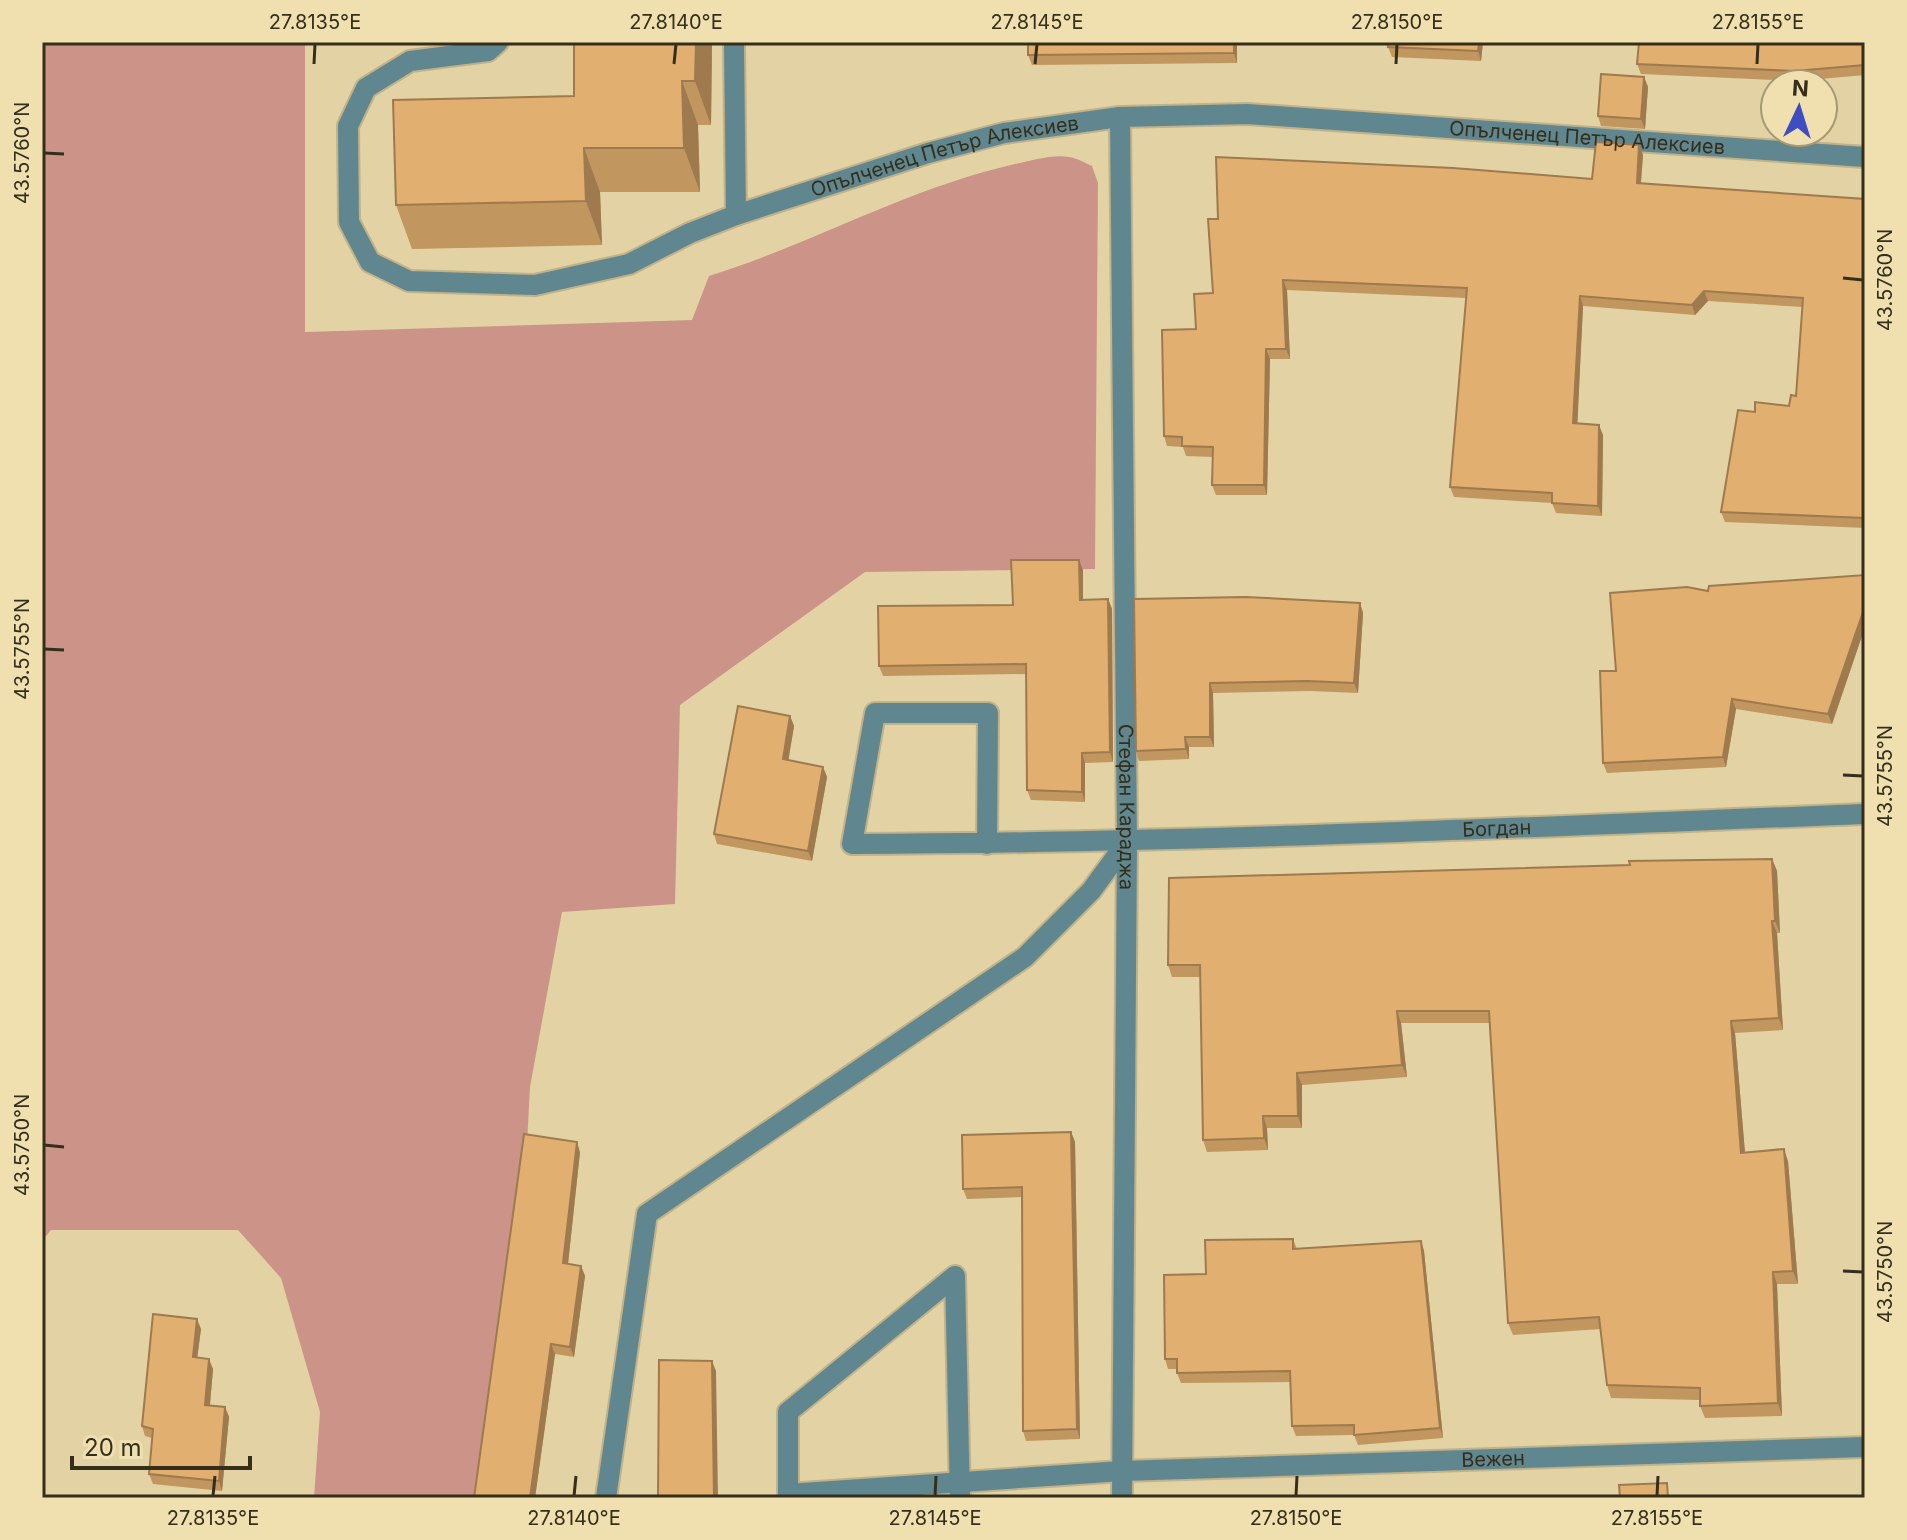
<svg xmlns="http://www.w3.org/2000/svg" width="1907" height="1540" font-family="Inter,sans-serif">
<rect width="100%" height="100%" fill="#e3d3a4"/>
<path fill="#cc9489" d="M 42,42 L 305,42 L 305,332 L 692,320 L 709,276 C 812,244 908,188 1015,164 C 1031,161 1052,154 1069,157 C 1077,158 1085,163 1092,166 L 1098,183 L 1095,569 L 865,572 L 680,705 L 675,904 L 562,912 L 530,1087 L 527,1144 L 479,1498 L 314,1498 L 320,1412 L 281,1278 L 238,1230 L 51,1230 L 42,1241 Z"/>
<g fill="none" stroke-linecap="round" stroke-linejoin="round">
<g stroke="#c0b289" stroke-width="24">
<g id="minor">
<path id="s1" d="M 498,42 L 488,51 L 410,61 L 366,88 L 348,126 L 349,222 L 370,262 L 409,281 L 535,285 L 629,264 L 690,233 L 736,215 L 928,153 L 1004,133 L 1120,117 L 1247,114 L 1865,157"/>
<polyline points="734,46 736,215"/>
<path id="s2" d="M 1120,117 L 1127,842 L 1122,1498"/>
<path id="s3" d="M 987,844 L 988,713 L 875,713 L 852,844 C 1190,843 1527,827 1865,814"/>
<path id="s4" d="M 788,1494 L 1122,1471 L 1865,1447"/>
<polyline points="606,1498 647,1214 1025,957 1091,891 1127,842"/>
<polyline points="788,1498 788,1412 955,1276 960,1498"/>
</g>
</g>
<use href="#minor" stroke="#60878f" stroke-width="20"/>
</g>
<g fill="#c2965f">
<polygon points="712,42 711,125 698,125 700,192 600,192 602,245 412,249 396,205 574,96"/>
<polygon points="1028,42 1237,42 1237,63 1032,65 1028,55"/>
<polygon points="1389,42 1483,42 1481,61 1392,57 1388,47"/>
<polygon points="1865,42 1865,75 1797,81 1641,74 1637,64"/>
<polygon points="1644,77 1648,87 1645,129 1601,126 1598,116"/>
<polygon points="1639,145 1643,155 1641,183 1865,199 1865,528 1725,522 1721,512 1755,412 1789,406 1796,396 1803,307 1708,301 1695,315 1583,306 1577,424 1603,435 1602,516 1556,513 1552,503 1454,497 1450,487 1466,298 1287,290 1290,359 1270,359 1267,495 1216,495 1212,485 1213,457 1186,456 1183,447 1167,446 1164,436 1196,329 1213,293 1218,219 1592,179"/>
<polygon points="1083,570 1083,600 1108,599 1112,609 1113,762 1085,763 1085,802 1031,800 1027,790 1026,674 883,676 879,666 1013,605"/>
<polygon points="1865,575 1865,627 1832,724 1736,709 1726,767 1607,773 1603,763 1616,671"/>
<polygon points="1134,599 1360,603 1363,613 1358,693 1310,691 1213,693 1214,747 1189,747 1189,759 1139,761 1136,751"/>
<polygon points="790,716 794,726 788,760 823,767 827,777 812,861 717,844 714,834"/>
<polygon points="1772,859 1777,871 1780,933 1777,933 1783,1030 1735,1033 1745,1153 1788,1161 1798,1284 1777,1284 1782,1416 1705,1418 1700,1406 1700,1400 1611,1398 1607,1385 1601,1329 1513,1335 1508,1323 1490,1023 1401,1023 1407,1077 1302,1085 1302,1128 1267,1128 1268,1150 1207,1152 1203,1140 1200,977 1172,977 1168,965 1630,865"/>
<polygon points="1071,1132 1075,1142 1080,1439 1026,1441 1023,1431 1022,1197 967,1199 963,1189"/>
<polygon points="580,1152 568,1264 581,1266 585,1276 574,1357 555,1354 535,1498 474,1498"/>
<polygon points="1293,1239 1297,1249 1421,1241 1424,1251 1443,1438 1358,1445 1354,1435 1296,1436 1292,1426 1290,1382 1181,1383 1177,1373 1177,1369 1168,1369 1165,1359 1206,1274"/>
<polygon points="201,1329 197,1358 213,1369 210,1405 225,1407 229,1417 222,1491 153,1484 149,1474 152,1438 145,1436 142,1426"/>
</g>
<g fill="#9e7a4e">
<polygon points="696,42 712,42 711,125 695,81"/>
<polygon points="1234,42 1237,42 1237,63 1234,53"/>
<polygon points="1479,42 1483,42 1481,61 1478,51"/>
<polygon points="1644,77 1648,87 1645,129 1641,119"/>
<polygon points="682,81 698,125 700,192 684,148"/>
<polygon points="1639,145 1643,155 1640,193 1637,183"/>
<polygon points="584,148 600,192 602,245 586,201"/>
<polygon points="1283,280 1287,290 1290,359 1286,349"/>
<polygon points="1704,291 1708,301 1695,315 1692,305"/>
<polygon points="1580,296 1583,306 1577,433 1573,423"/>
<polygon points="1266,349 1270,359 1267,495 1264,485"/>
<polygon points="1599,425 1603,435 1602,516 1598,506"/>
<polygon points="1079,560 1083,570 1083,610 1080,600"/>
<polygon points="1108,599 1112,609 1113,762 1110,752"/>
<polygon points="1360,603 1363,613 1358,693 1354,683"/>
<polygon points="1865,606 1865,627 1832,724 1828,714"/>
<polygon points="1210,683 1213,693 1214,747 1210,737"/>
<polygon points="1732,699 1736,709 1726,767 1723,757"/>
<polygon points="790,716 794,726 787,769 783,759"/>
<polygon points="1185,737 1189,747 1189,759 1186,749"/>
<polygon points="1082,753 1085,763 1085,802 1082,792"/>
<polygon points="823,767 827,777 812,861 808,851"/>
<polygon points="1772,859 1777,871 1780,933 1775,921"/>
<polygon points="1772,921 1777,933 1783,1030 1779,1018"/>
<polygon points="1397,1011 1401,1023 1407,1077 1402,1065"/>
<polygon points="1731,1021 1735,1033 1746,1165 1741,1153"/>
<polygon points="1297,1073 1302,1085 1302,1128 1298,1116"/>
<polygon points="1263,1116 1267,1128 1268,1150 1264,1138"/>
<polygon points="1071,1132 1075,1142 1080,1439 1077,1429"/>
<polygon points="577,1142 580,1152 567,1273 563,1263"/>
<polygon points="1784,1149 1788,1161 1798,1284 1793,1271"/>
<polygon points="1421,1241 1424,1251 1443,1438 1440,1428"/>
<polygon points="581,1266 585,1276 574,1357 570,1347"/>
<polygon points="1773,1272 1777,1284 1782,1416 1778,1403"/>
<polygon points="197,1319 201,1329 196,1367 193,1357"/>
<polygon points="551,1344 555,1354 535,1498 530,1498"/>
<polygon points="209,1359 213,1369 209,1415 205,1405"/>
<polygon points="712,1361 716,1371 718,1498 714,1498"/>
<polygon points="225,1407 229,1417 222,1491 219,1481"/>
</g>
<g fill="#e1af6f" stroke="#9e7a4e" stroke-width="2">
<polygon points="574,42 696,42 695,81 682,81 684,148 584,148 586,201 396,205 393,100 574,96"/>
<polygon points="1028,42 1234,42 1234,53 1028,55"/>
<polygon points="1389,42 1479,42 1478,51 1388,47"/>
<polygon points="1639,42 1865,42 1865,65 1794,71 1637,64"/>
<polygon points="1601,74 1644,77 1641,119 1598,116"/>
<polygon points="1596,142 1639,145 1637,183 1865,199 1865,518 1721,512 1738,410 1755,412 1755,402 1789,406 1791,395 1796,396 1803,298 1704,291 1692,305 1580,296 1573,423 1599,425 1598,506 1552,503 1552,493 1450,487 1467,288 1283,280 1286,349 1266,349 1264,485 1212,485 1213,447 1182,446 1182,437 1164,436 1162,330 1196,329 1194,294 1213,293 1208,219 1218,219 1216,157 1453,168 1592,179"/>
<polygon points="1011,560 1079,560 1080,600 1108,599 1110,752 1082,753 1082,792 1027,790 1026,664 879,666 878,606 1013,605"/>
<polygon points="1865,575 1865,606 1828,714 1732,699 1723,757 1603,763 1600,671 1616,671 1610,593 1687,587 1708,591 1709,586"/>
<polygon points="1246,597 1360,603 1354,683 1307,681 1210,683 1210,737 1185,737 1186,749 1136,751 1134,599"/>
<polygon points="738,706 790,716 783,759 823,767 808,851 714,834"/>
<polygon points="1772,859 1775,921 1772,921 1779,1018 1731,1021 1741,1153 1784,1149 1793,1271 1773,1272 1778,1403 1700,1406 1700,1388 1607,1385 1599,1317 1508,1323 1489,1011 1397,1011 1402,1065 1297,1073 1298,1116 1263,1116 1264,1138 1203,1140 1200,965 1168,965 1169,878 1630,865 1629,861"/>
<polygon points="1071,1132 1077,1429 1023,1431 1022,1187 963,1189 962,1135"/>
<polygon points="524,1134 577,1142 563,1263 581,1266 570,1347 551,1344 530,1498 474,1498"/>
<polygon points="1293,1239 1293,1249 1421,1241 1440,1428 1354,1435 1354,1425 1292,1426 1290,1371 1177,1373 1177,1359 1165,1359 1164,1275 1206,1274 1205,1240"/>
<polygon points="153,1314 197,1319 193,1357 209,1359 205,1405 225,1407 219,1481 149,1474 153,1429 142,1426"/>
<polygon points="659,1360 712,1361 714,1498 658,1498"/>
<polygon points="1667,1483 1668,1498 1620,1498 1619,1485"/>
</g>
<path fill="none" stroke="#342e1b" stroke-width="3" d="M 314,64 L 315,44M 674,64 L 676,44M 1035,64 L 1037,44M 1396,64 L 1397,44M 1757,64 L 1758,44M 44,153 L 64,154M 1843,278 L 1863,280M 44,649 L 64,650M 1843,775 L 1863,776M 44,1145 L 64,1147M 1843,1271 L 1863,1272M 213,1496 L 215,1476M 574,1496 L 576,1476M 935,1496 L 936,1476M 1296,1496 L 1297,1476M 1657,1496 L 1658,1476"/>
<g text-anchor="middle" stroke-width="6" stroke-linejoin="round" paint-order="stroke">
<g font-size="20" fill="#342e1b" stroke="#f0e0b0">
<text dy="7" stroke="none"><textPath href="#s1" startOffset="1576">Опълченец Петър Алексиев</textPath></text>
<text dy="7" stroke="none"><textPath href="#s1" startOffset="928">Опълченец Петър Алексиев</textPath></text>
<text dy="7" stroke="none"><textPath href="#s2" startOffset="690">Стефан Караджа</textPath></text>
<text dy="7" stroke="none"><textPath href="#s3" startOffset="1022">Богдан</textPath></text>
<text dy="7" stroke="none"><textPath href="#s4" startOffset="706">Вежен</textPath></text>
</g>
</g>
<rect width="1907" height="1540" fill="none" stroke="#f0e0b0" stroke-width="88"/>
<g transform="translate(1799 108) rotate(4)"><circle r="38" fill="#f0e0b0" stroke="#a59974" stroke-width="2"/>
<path d="M0-6L14 30L0 20L-14 30Z" fill="#3e4dc1"/>
<text y="-12" font-size="22" font-weight="bold" text-anchor="middle" fill="#342e1b">N</text>
</g>
<path d="M72 1456v12h178v-12" fill="none" stroke="#342e1b" stroke-width="4"/>
<text x="84" y="1456" font-size="24" fill="#342e1b" stroke="#f0e0b0" stroke-width="6" paint-order="stroke">20 m</text>
<rect x="44" y="44" width="1819" height="1452" fill="none" stroke="#342e1b" stroke-width="3"/>
<g font-size="20" text-anchor="middle" fill="#342e1b">
<text x="315" y="29">27.8135°E</text>
<text x="676" y="29">27.8140°E</text>
<text x="1037" y="29">27.8145°E</text>
<text x="1397" y="29">27.8150°E</text>
<text x="1758" y="29">27.8155°E</text>
<text transform="translate(22 153) rotate(-90)" y="7">43.5760°N</text>
<text transform="translate(1885 280) rotate(-90)" y="7">43.5760°N</text>
<text transform="translate(22 649) rotate(-90)" y="7">43.5755°N</text>
<text transform="translate(1885 776) rotate(-90)" y="7">43.5755°N</text>
<text transform="translate(22 1145) rotate(-90)" y="7">43.5750°N</text>
<text transform="translate(1885 1272) rotate(-90)" y="7">43.5750°N</text>
<text x="213" y="1525">27.8135°E</text>
<text x="574" y="1525">27.8140°E</text>
<text x="935" y="1525">27.8145°E</text>
<text x="1296" y="1525">27.8150°E</text>
<text x="1657" y="1525">27.8155°E</text>
</g>
</svg>
